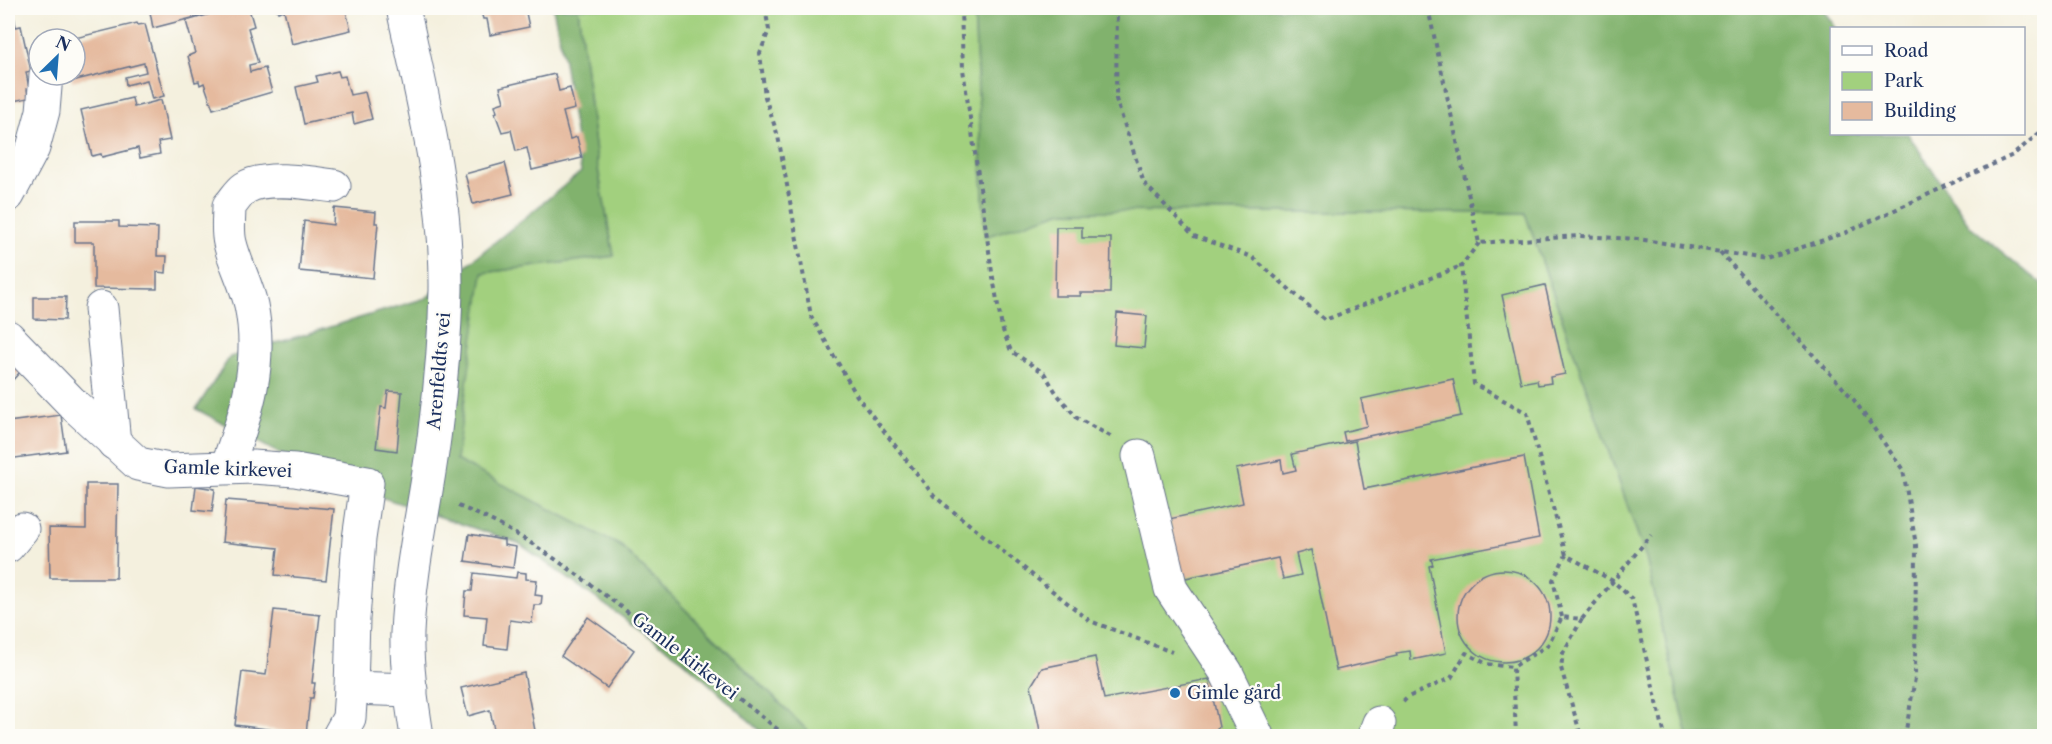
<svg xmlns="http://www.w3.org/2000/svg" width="2052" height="744" font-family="'Libre Caslon Text',serif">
<rect width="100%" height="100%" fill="#fdfcf7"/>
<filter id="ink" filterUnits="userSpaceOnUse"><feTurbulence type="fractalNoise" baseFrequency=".0167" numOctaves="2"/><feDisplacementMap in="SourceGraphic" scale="12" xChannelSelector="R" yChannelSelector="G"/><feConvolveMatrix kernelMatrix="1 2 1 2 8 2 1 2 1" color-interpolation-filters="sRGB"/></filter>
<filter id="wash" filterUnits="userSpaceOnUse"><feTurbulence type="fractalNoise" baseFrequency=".008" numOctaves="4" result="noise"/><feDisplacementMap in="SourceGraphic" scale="24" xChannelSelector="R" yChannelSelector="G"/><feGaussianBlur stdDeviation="1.35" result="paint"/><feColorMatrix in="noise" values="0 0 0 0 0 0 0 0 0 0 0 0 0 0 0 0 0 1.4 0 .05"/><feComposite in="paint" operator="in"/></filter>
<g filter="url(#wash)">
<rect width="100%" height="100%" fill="#f4f0de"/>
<polygon fill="#a2d07e" stroke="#5e806e" stroke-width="1.5" points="578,8 974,8 985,236 1063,211 1525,213 1646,558 1688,736 813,736 621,546 455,460 482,273 614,256 598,169"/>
<g fill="#81b26d" stroke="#4e7066" stroke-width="1.5">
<polygon points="553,8 578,8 598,169 614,256 483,273 456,460 621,546 813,736 766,736 684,661 518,543 327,479 196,409 230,357 426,298 581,172 563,55"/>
<polygon points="974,8 1822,8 1836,28 1832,28 1832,134 1908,134 1970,226 2044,286 2044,736 1688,736 1646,558 1525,213 1063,211 985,237"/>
</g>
<g id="blocks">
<g fill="#e5ba9e">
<polygon points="167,8 210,8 211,13 153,28 150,12"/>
<polygon points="232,8 233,13 249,9 254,26 248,28 258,63 249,65 250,72 265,68 272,92 213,109 204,83 200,85 199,81 195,82 188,56 195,53 186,21"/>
<polygon points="276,8 345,8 351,30 292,44 284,10 278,12"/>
<polygon points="480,8 525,8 529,27 490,35 487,19 483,19"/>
<polygon points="14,16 16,27 21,26 31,71 26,72 29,89 27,89 28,98 8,102 8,17"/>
<polygon points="137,23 138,25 145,24 164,96 152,99 147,80 126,85 125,77 146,72 144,63 72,81 71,75 75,75 75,38"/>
<polygon points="338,71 340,77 345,76 350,95 365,92 372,119 354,124 352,113 304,124 296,87 318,82 316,76"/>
<polygon points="555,74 559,91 570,88 575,109 563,112 570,139 577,137 582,158 532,170 527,148 516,151 511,130 502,132 495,113 497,112 495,105 504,102 500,87"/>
<polygon points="132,98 134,107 161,100 170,140 158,142 160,154 140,158 138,148 102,157 101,154 92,156 81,110"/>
<polygon points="505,163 513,194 473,204 465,174"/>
<polygon points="334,208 376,212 375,223 378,223 373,278 299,271 304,221 333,225"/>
<polygon points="75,221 119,221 119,227 158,228 157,256 167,256 166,273 157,272 157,289 94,288 94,242 75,242"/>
<polygon points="1056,227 1082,227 1082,238 1111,238 1110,293 1080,293 1081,296 1055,296"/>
<polygon points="1545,285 1565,374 1550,377 1551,383 1538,385 1537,380 1521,383 1502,295"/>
<polygon points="34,297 66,297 65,320 34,319"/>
<polygon points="1117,313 1147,316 1144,348 1114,345"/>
<polygon points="8,358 21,371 8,385"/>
<polygon points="1453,379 1461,416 1345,441 1343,432 1367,426 1361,399"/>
<polygon points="388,391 402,392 397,451 376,448 381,407 386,408"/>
<polygon points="61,415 66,451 8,459 8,422"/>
<polygon points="1355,441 1364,489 1524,457 1539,538 1431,559 1433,565 1429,566 1446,653 1411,660 1410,651 1396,653 1397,656 1336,670 1311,550 1296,554 1301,575 1283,579 1278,558 1181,579 1169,519 1243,503 1236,469 1281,460 1283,473 1296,470 1292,454"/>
<polygon points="86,484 118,484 116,578 50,578 49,528 86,529"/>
<polygon points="196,486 215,489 212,512 193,510"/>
<polygon points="226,500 334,509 326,580 275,575 278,548 222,542"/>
<polygon points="469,534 504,540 504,545 516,547 513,568 465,561"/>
<circle cx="1504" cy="616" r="46"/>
<polygon points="517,572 526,573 526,579 537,580 535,595 542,596 541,605 534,605 532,623 510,620 507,649 484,646 487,617 464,615 466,591 472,591 474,573 516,578"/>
<polygon points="274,610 320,615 312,683 315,683 313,698 310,698 306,734 235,725 242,672 266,675"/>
<polygon points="588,617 634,650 607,688 561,656"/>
<polygon points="1095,657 1104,699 1209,679 1219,727 1211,736 1041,736 1031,686 1042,668"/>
<polygon points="524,673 536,736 489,736 495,734 490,710 468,716 461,688"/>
</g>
</g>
</g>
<g filter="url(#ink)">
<use href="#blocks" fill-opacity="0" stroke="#67738b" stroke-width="1.5"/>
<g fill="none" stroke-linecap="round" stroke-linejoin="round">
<g stroke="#67738b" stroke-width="35">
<g id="minor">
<path d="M 403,8 C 423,100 447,194 446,290 C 445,336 441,384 435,430 C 427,498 410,564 407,633 C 406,667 412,703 417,736"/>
<polyline points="8,195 33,148 43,111 46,75"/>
<polyline points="101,308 114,443"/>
<polyline points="8,337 74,405 138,464 169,470 253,467 295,470 367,483 359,539 353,619 351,688 411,690"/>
<polyline points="1139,456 1171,589 1226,672 1257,736"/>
<path d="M 227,467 C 247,412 263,363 251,305 C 246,283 235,264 230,243 C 227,231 229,218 229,206 C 234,201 239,192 245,188 C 265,175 311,183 334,186"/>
<polyline points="8,546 22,529"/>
<polyline points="339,736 349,718 351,688"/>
<polyline points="1374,736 1379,723"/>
</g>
</g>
<g stroke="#67738b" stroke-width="4" stroke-dasharray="4.5 4.5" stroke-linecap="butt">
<polyline points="765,8 769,30 760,53 765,97 778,136 811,316 857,396 934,496 1090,621 1172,652"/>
<polyline points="961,8 963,69 992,272 1002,328 1011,351 1044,373 1057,394 1077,418 1112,437"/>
<polyline points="1117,8 1116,99 1144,183 1194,236 1252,257 1325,320 1461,266"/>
<polyline points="1428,8 1479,243 1578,236 1638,239 1766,259 1845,233 2013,155 2044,129"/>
<polyline points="1479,243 1461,266 1474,384 1527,413 1566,555 1613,581 1632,599 1665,736"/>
<polyline points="1720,252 1854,400 1903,470 1916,545 1915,678 1905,736"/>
<path d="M 458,506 C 513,527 559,561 606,596 C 667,641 727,689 786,736"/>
<polyline points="1562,617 1553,580 1566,555"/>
<polyline points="1582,619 1651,535"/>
<polyline points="1403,702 1408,697 1451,678 1466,653 1487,664 1513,667"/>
<polyline points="1516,736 1513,667 1548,645 1562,617 1582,619 1563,653 1561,668 1581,736"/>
</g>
<use href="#minor" stroke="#fff" stroke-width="33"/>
</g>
</g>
<circle fill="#1f6fb2" stroke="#fdfcf7" stroke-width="2" cx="1175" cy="693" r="6"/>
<g text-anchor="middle" stroke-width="4.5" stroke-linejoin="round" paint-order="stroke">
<g font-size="18" fill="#1b2f5e" stroke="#fdfcf7">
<text transform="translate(439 371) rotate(-85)" y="6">Arenfeldts vei</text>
<text transform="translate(228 469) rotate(2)" y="6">Gamle kirkevei</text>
<text transform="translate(685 656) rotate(38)" y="6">Gamle kirkevei</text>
</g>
<g font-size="18" fill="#1b2f5e" stroke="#fdfcf7" text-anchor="start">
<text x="1187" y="699">Gimle gård</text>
</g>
</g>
<rect width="2052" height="744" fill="none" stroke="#fdfcf7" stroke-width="30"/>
<rect x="1830" y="27" width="195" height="108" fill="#fdfcf7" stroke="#a3aaba" stroke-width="1.5"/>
<rect x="1842" y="46" width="30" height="9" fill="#ffffff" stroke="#a3aaba" stroke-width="1.5"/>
<text x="1884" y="57" font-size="18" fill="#1b2f5e">Road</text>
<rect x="1842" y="72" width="30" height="18" fill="#a2d07e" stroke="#a3aaba" stroke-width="1.5"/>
<text x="1884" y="87" font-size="18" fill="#1b2f5e">Park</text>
<rect x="1842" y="102" width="30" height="18" fill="#e5ba9e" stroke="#a3aaba" stroke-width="1.5"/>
<text x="1884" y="117" font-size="18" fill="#1b2f5e">Building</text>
<g transform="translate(57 57) rotate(25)"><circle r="28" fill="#fdfcf7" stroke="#a3aaba" stroke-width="1.5"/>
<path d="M0-4.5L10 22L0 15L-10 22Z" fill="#1f6fb2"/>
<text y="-9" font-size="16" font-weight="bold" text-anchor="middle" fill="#1b2f5e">N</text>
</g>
</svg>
